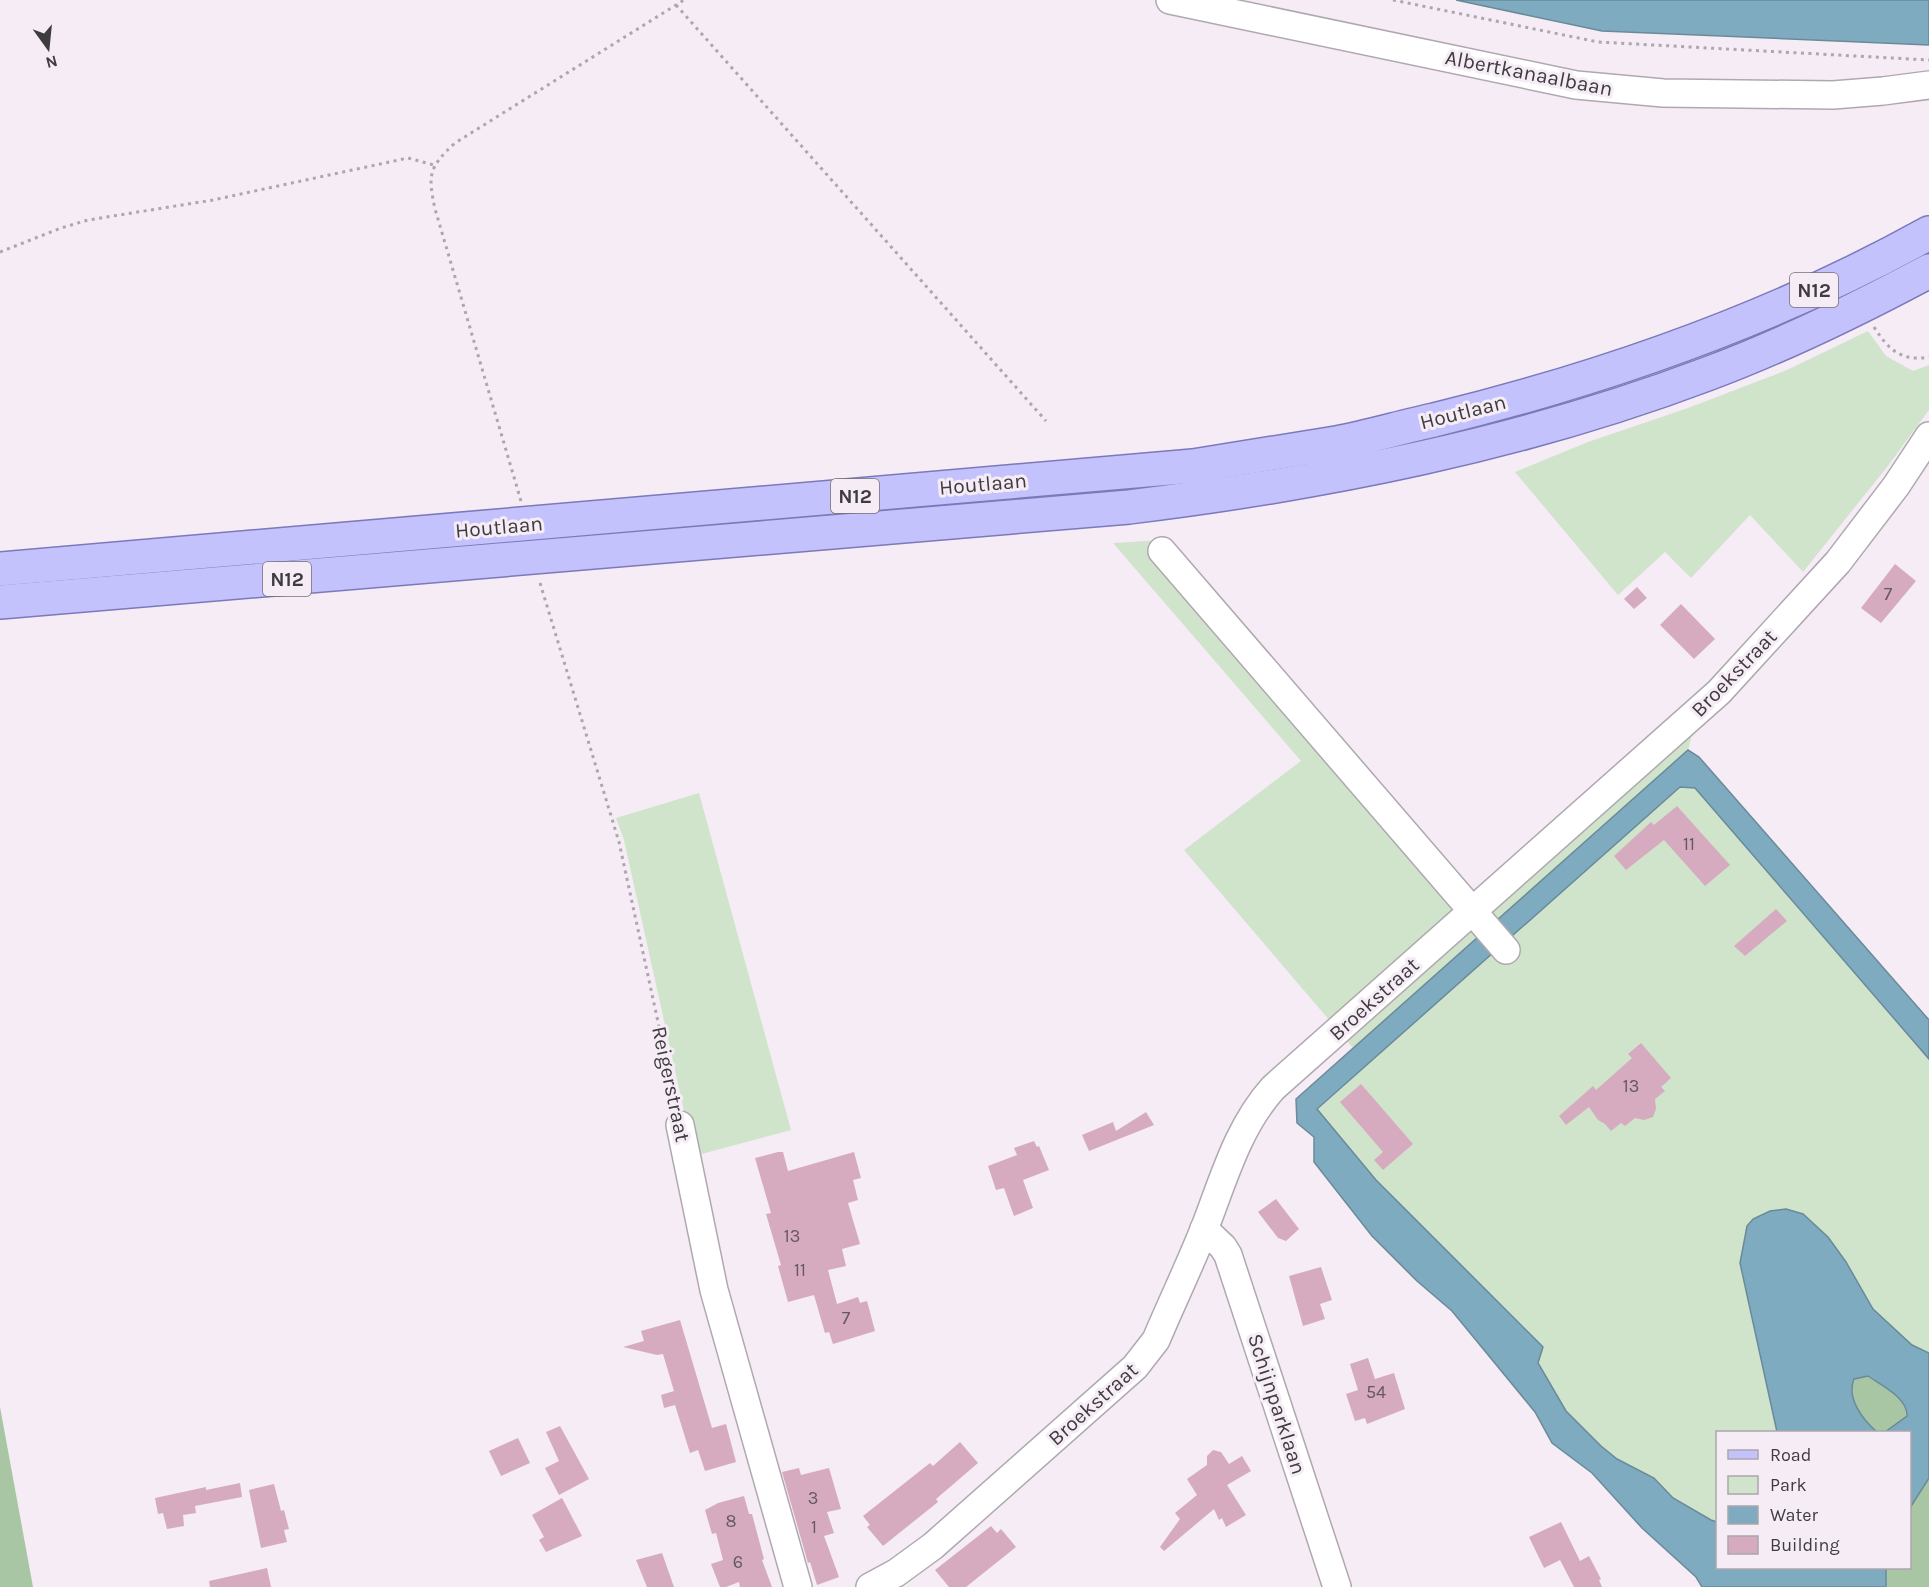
<svg xmlns="http://www.w3.org/2000/svg" width="1929" height="1587" font-family="Karla,sans-serif">
<rect width="100%" height="100%" fill="#f5ecf5"/>
<g fill="#d0e4cc">
<polygon points="1868,331 1886,356 1913,371 1929,365 1929,410 1887,467 1803,572 1750,515 1691,578 1665,552 1618,595 1515,472 1588,442 1688,408 1787,370"/>
<polygon points="1164,540 1475,898 1702,696 1688,750 1353,1048 1184,850 1301,761 1113,543"/>
<polygon points="1680,787 1695,788 1929,1059 1929,1353 1912,1345 1873,1309 1845,1262 1740,1263 1777,1432 1718,1432 1717,1522 1711,1520 1673,1498 1654,1478 1617,1459 1601,1446 1566,1411 1538,1363 1543,1347 1376,1180 1317,1109"/>
<polygon points="699,793 791,1130 694,1156 624,840 616,818"/>
</g>
<g fill="#a9c6a4">
<path d="M 1867,1376 C 1881,1385 1908,1398 1907,1416 L 1887,1432 L 1877,1432 C 1863,1420 1846,1398 1854,1379 Z"/>
<polygon points="0,1407 33,1587 0,1587"/>
<polygon points="1929,1478 1929,1587 1886,1587 1886,1568 1910,1568 1910,1508"/>
</g>
<g fill="#7eabc0" stroke="#6b8a99" stroke-width="1.5">
<polygon points="1456,0 1929,0 1929,45 1602,31"/>
<polygon points="1688,750 1699,757 1929,1020 1929,1059 1695,788 1680,787 1317,1109 1376,1180 1543,1347 1538,1363 1566,1411 1601,1446 1617,1459 1654,1478 1673,1498 1711,1520 1717,1522 1718,1568 1886,1568 1886,1587 1702,1587 1696,1577 1642,1528 1592,1473 1552,1443 1535,1412 1452,1311 1417,1281 1372,1236 1314,1162 1314,1137 1297,1123 1296,1099"/>
<path d="M 1786,1209 L 1803,1214 L 1828,1237 L 1846,1262 L 1873,1309 L 1912,1345 L 1929,1353 L 1929,1478 L 1910,1508 L 1910,1432 L 1885,1432 L 1907,1416 C 1908,1398 1881,1385 1868,1376 L 1854,1379 C 1846,1398 1863,1420 1877,1432 L 1777,1432 L 1740,1263 L 1747,1226 L 1753,1219 L 1770,1211 Z"/>
</g>
<g fill="#d7abbf">
<polygon points="1895,564 1916,581 1881,623 1861,608"/>
<polygon points="1637,587 1647,598 1634,609 1624,599"/>
<polygon points="1681,604 1715,639 1694,659 1660,625"/>
<polygon points="1677,806 1730,865 1705,886 1664,840 1626,870 1614,856 1651,822 1654,825"/>
<polygon points="1776,909 1787,921 1745,956 1734,946"/>
<polygon points="1641,1043 1671,1078 1661,1087 1665,1091 1655,1099 1656,1109 1653,1117 1644,1120 1635,1118 1625,1126 1621,1123 1611,1131 1605,1124 1598,1120 1589,1107 1566,1125 1559,1116 1593,1086 1596,1090 1632,1058 1628,1054"/>
<polygon points="1361,1084 1413,1144 1383,1170 1374,1160 1383,1152 1340,1102"/>
<polygon points="1146,1112 1154,1125 1089,1151 1082,1135 1113,1122 1116,1131"/>
<polygon points="1034,1141 1037,1147 1039,1146 1049,1170 1023,1180 1033,1208 1014,1216 1004,1188 996,1190 988,1166 1017,1155 1014,1148"/>
<polygon points="778,1152 783,1152 788,1171 854,1152 861,1178 853,1180 858,1200 848,1203 860,1244 842,1249 846,1266 828,1270 837,1304 858,1297 860,1303 867,1301 875,1331 833,1344 829,1332 825,1333 814,1295 788,1302 778,1266 781,1265 766,1214 771,1213 755,1158"/>
<polygon points="1276,1199 1299,1229 1286,1241 1278,1238 1258,1212"/>
<polygon points="1321,1267 1332,1300 1320,1304 1325,1319 1303,1326 1289,1276"/>
<polygon points="680,1320 712,1428 726,1424 736,1462 705,1471 698,1450 690,1453 675,1405 664,1408 661,1395 674,1391 663,1354 657,1355 623,1347 644,1341 641,1331"/>
<polygon points="1368,1358 1375,1379 1394,1373 1405,1409 1367,1424 1365,1418 1355,1421 1346,1394 1358,1390 1350,1364"/>
<polygon points="560,1426 589,1479 559,1495 545,1468 559,1461 546,1432"/>
<polygon points="518,1438 530,1463 501,1476 489,1451"/>
<polygon points="960,1442 978,1463 936,1499 938,1502 883,1546 867,1527 870,1525 863,1516 930,1463 933,1466"/>
<polygon points="1213,1450 1221,1452 1229,1464 1242,1456 1251,1471 1227,1485 1246,1515 1226,1527 1222,1518 1219,1520 1214,1509 1164,1551 1160,1547 1180,1519 1175,1513 1197,1495 1187,1479 1207,1465 1207,1456"/>
<polygon points="799,1468 801,1475 829,1468 841,1509 827,1512 834,1533 824,1536 839,1577 817,1585 810,1562 808,1563 782,1472"/>
<polygon points="240,1483 242,1497 195,1506 196,1513 183,1515 184,1526 167,1529 163,1513 158,1514 155,1498 206,1487 206,1490"/>
<polygon points="274,1484 281,1511 284,1510 289,1529 284,1530 287,1542 261,1548 249,1490"/>
<polygon points="744,1496 749,1514 752,1514 764,1559 762,1560 772,1587 740,1587 739,1582 726,1587 720,1587 711,1564 723,1560 716,1533 712,1534 705,1510 718,1503"/>
<polygon points="562,1498 582,1536 546,1552 539,1540 544,1537 532,1515"/>
<polygon points="1561,1522 1580,1561 1589,1556 1601,1579 1599,1580 1602,1587 1574,1587 1560,1560 1544,1568 1529,1537"/>
<polygon points="991,1526 997,1533 1001,1529 1016,1547 966,1587 949,1587 935,1570"/>
<polygon points="662,1553 674,1587 647,1587 636,1560"/>
<polygon points="267,1568 271,1587 210,1587 209,1581"/>
</g>
<g fill="none" stroke-linecap="round" stroke-linejoin="round">
<g stroke="#b0a8b0" stroke-width="30">
<g id="minor">
<polyline points="1170,0 1576,85 1663,93 1833,95 1883,91 1929,85"/>
<polyline points="1162,551 1506,950"/>
<polyline points="680,1125 714,1290 798,1587"/>
<polyline points="1204,1229 1223,1247 1228,1255 1337,1587"/>
<path d="M 870,1587 L 896,1573 L 933,1546 L 1135,1367 L 1156,1340 C 1172,1302 1190,1265 1205,1227 C 1224,1178 1238,1127 1273,1088 L 1719,692 L 1838,562 L 1896,486 L 1929,436"/>
</g>
</g>
<g stroke="#7b79b9" stroke-width="36">
<g id="major">
<path d="M 0,569 L 1193,466 C 1241,458 1289,451 1336,443 C 1369,437 1401,427 1434,420 C 1606,378 1774,319 1929,233"/>
<path d="M 0,602 L 1129,507 C 1325,483 1522,444 1707,374 C 1782,346 1858,309 1929,271"/>
</g>
</g>
<g stroke="#ada6ad" stroke-width="3" stroke-dasharray="3 4.5" stroke-linecap="butt">
<polyline points="1393,0 1598,42 1929,60"/>
<polyline points="676,5 1046,421"/>
<polyline points="0,252 61,228 88,220 213,200 408,158 434,165"/>
<path d="M 1874,327 C 1888,349 1901,362 1929,357"/>
<path d="M 521,501 L 435,209 C 428,175 428,168 455,143 L 684,0"/>
<polyline points="540,583 619,842 676,1105"/>
</g>
<use href="#minor" stroke="#fff" stroke-width="27"/>
<use href="#major" stroke="#c4c2fd" stroke-width="33"/>
</g>
<g text-anchor="middle" stroke-width="6" stroke-linejoin="round" paint-order="stroke">
<g font-size="18" fill="#65585f">
<text x="1888" y="600">7</text>
<text x="1689" y="850">11</text>
<text x="1631" y="1092">13</text>
<text x="792" y="1242">13</text>
<text x="800" y="1276">11</text>
<text x="846" y="1324">7</text>
<text x="1376" y="1398">54</text>
<text x="813" y="1504">3</text>
<text x="731" y="1527">8</text>
<text x="814" y="1533">1</text>
<text x="738" y="1568">6</text>
</g>
<g fill="#f5ecf5" stroke="#767176" stroke-width="1.5">
<rect x="1790" y="273" width="48" height="34" rx="4.5"/>
<rect x="831" y="479" width="48" height="34" rx="4.5"/>
<rect x="263" y="562" width="48" height="34" rx="4.5"/>
</g>
<g font-size="20" font-weight="bold" fill="#3f3c3f">
<text x="1814" y="297">N12</text>
<text x="855" y="503">N12</text>
<text x="287" y="586">N12</text>
</g>
<g font-size="21" fill="#3f3c3f" stroke="#f5ecf5">
<text transform="translate(1529 73) rotate(11)" y="7">Albertkanaalbaan</text>
<text transform="translate(1463 412) rotate(-14)" y="7">Houtlaan</text>
<text transform="translate(983 484) rotate(-5)" y="7">Houtlaan</text>
<text transform="translate(499 527) rotate(-5)" y="7">Houtlaan</text>
<text transform="translate(1734 673) rotate(-46)" y="7">Broekstraat</text>
<text transform="translate(1374 999) rotate(-42)" y="7">Broekstraat</text>
<text transform="translate(671 1084) rotate(78)" y="7">Reigerstraat</text>
<text transform="translate(1093 1404) rotate(-42)" y="7">Broekstraat</text>
<text transform="translate(1277 1404) rotate(72)" y="7">Schijnparklaan</text>
</g>
</g>
<rect x="1716" y="1431" width="195" height="138" fill="#f5ecf5" stroke="#aca6ac" stroke-width="1.5"/>
<rect x="1728" y="1450" width="30" height="9" fill="#c4c2fd" stroke="#aca6ac" stroke-width="1.5"/>
<text x="1770" y="1461" font-size="18" fill="#3f3c3f">Road</text>
<rect x="1728" y="1476" width="30" height="18" fill="#d0e4cc" stroke="#aca6ac" stroke-width="1.5"/>
<text x="1770" y="1491" font-size="18" fill="#3f3c3f">Park</text>
<rect x="1728" y="1506" width="30" height="18" fill="#7eabc0" stroke="#aca6ac" stroke-width="1.5"/>
<text x="1770" y="1521" font-size="18" fill="#3f3c3f">Water</text>
<rect x="1728" y="1536" width="30" height="18" fill="#d7abbf" stroke="#aca6ac" stroke-width="1.5"/>
<text x="1770" y="1551" font-size="18" fill="#3f3c3f">Building</text>
<g transform="translate(48 48) rotate(165)" stroke="#f5ecf5" stroke-width="4.5" paint-order="stroke">
<path d="M0-4.5L10 22L0 15L-10 22Z" fill="#3f3c3f"/>
<text y="-9" font-size="16" font-weight="bold" text-anchor="middle" fill="#3f3c3f">N</text>
</g>
</svg>
